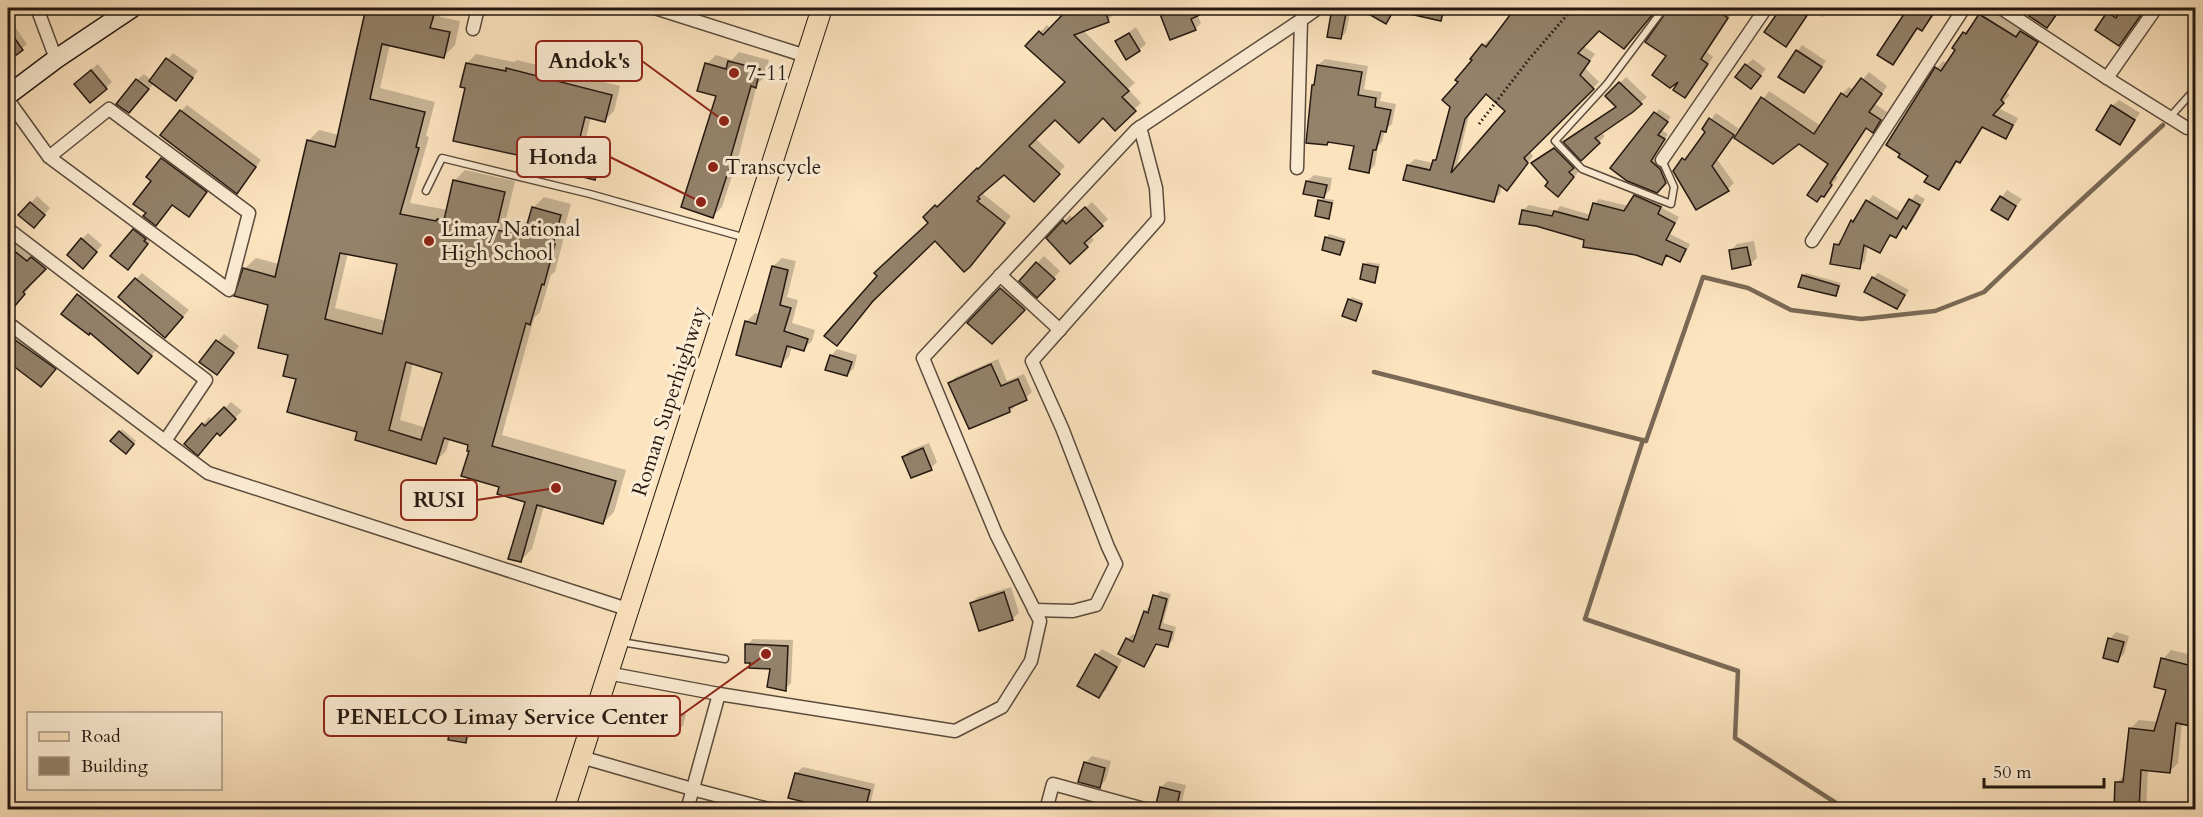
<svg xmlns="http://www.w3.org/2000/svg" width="2203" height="817" font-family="Cardo,serif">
<rect width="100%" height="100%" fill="#fce4bf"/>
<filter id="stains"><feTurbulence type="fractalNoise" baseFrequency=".00333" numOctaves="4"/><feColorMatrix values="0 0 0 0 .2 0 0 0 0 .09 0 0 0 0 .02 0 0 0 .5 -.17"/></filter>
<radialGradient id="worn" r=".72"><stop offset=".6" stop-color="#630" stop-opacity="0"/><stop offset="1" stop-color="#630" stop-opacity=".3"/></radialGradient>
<g fill="#0003" fill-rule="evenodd">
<path d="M 371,8 L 443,8 L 440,17 L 460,21 L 455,45 L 444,56 L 390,44 L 380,88 L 435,102 L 426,136 L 429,137 L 410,203 L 448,210 L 454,181 L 465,170 L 515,181 L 506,219 L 529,223 L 533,208 L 544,197 L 571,204 L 563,233 L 565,233 L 555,272 L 551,275 L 540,312 L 534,318 L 502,435 L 626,470 L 614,512 L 603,523 L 544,506 L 532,549 L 521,560 L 527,501 L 501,486 L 471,450 L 470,444 L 450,438 L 446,451 L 435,462 L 359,431 L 290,354 L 270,304 L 244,269 L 256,258 L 279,264 L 308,141 L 319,130 L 339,135 L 366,13 ZM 348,253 L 399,262 L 386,321 L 335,308 ZM 413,363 L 443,372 L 427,428 L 400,420 Z"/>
<polygon points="1071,8 1113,8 1115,13 1108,20 1083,30 1135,83 1128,89 1141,103 1115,128 1103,116 1055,118 1035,138 1065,166 1041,193 1004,173 984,190 986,191 983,194 1011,216 977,258 935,239 855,321 930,223 925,217 943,200 945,201 1067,82 1027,46 1047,25 1051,29"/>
<polygon points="1169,8 1207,8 1197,14 1201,23 1195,29 1163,14"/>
<polygon points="1330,8 1360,8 1355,12 1351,8 1346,32 1341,38 1333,16 1328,14"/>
<polygon points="1361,8 1396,8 1386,22"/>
<polygon points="1421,8 1448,8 1447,13 1440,19 1419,15"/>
<path d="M 1501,8 L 1658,8 L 1630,41 L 1599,29 L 1583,46 L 1595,54 L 1585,68 L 1599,82 L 1529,151 L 1533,156 L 1513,182 L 1502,185 L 1500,194 L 1493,200 L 1408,165 L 1415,159 L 1433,163 L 1439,156 L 1460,82 L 1483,45 L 1490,39 L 1492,41 L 1512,15 ZM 1486,93 L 1507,111 L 1456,170 L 1470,111 Z"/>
<polygon points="1670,8 1729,8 1734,11 1707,52 1713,57 1685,96 1684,77 1668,56"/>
<polygon points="1783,8 1831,8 1823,17 1811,10 1785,45 1766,32"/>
<polygon points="1908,8 1938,8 1929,22 1922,29 1919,27 1900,56 1893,63"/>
<polygon points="1987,8 2022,30 2028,25 2044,35 2006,92 2010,95 1998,108 2018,118 2012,130 2005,137 1984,126 1967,154 1960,161 1958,160 1946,181 1939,188 1930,175 1888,145 1937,68 1943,61 1948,64 1964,33 1971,26 1972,27"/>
<polygon points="2023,8 2062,8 2047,27"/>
<polygon points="2113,8 2122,11 2124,8 2147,8 2119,45 2108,13"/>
<polygon points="8,17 27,44 8,60"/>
<polygon points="1136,27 1146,44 1139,50 1116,42"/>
<polygon points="1802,45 1826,61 1804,91 1780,76"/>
<polygon points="739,52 769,60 765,77 757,84 740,151 722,207 713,216 718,95 707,64 716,55 732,60"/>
<polygon points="173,53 198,71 182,92 154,83 135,105 137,80 144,74 151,80"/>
<polygon points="476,54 514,62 517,60 620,86 614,111 605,120 591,117 584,146 608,152 603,169 594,178 467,87 467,63"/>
<polygon points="1325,59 1368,66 1364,89 1382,92 1380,101 1396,104 1392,124 1385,130 1382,142 1378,146 1375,165 1368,172 1355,144 1330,141 1327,144 1313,85 1316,83 1318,65"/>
<polygon points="1753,59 1766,69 1751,87 1746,65"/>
<polygon points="98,64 112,82 106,88 82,77"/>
<polygon points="1869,72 1887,86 1875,104 1887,112 1873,131 1867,127 1836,176 1838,177 1824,195 1830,164 1799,142 1741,130 1739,128 1717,159 1734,183 1728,189 1696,208 1684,159 1689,153 1691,154 1707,131 1704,129 1716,113 1741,130 1769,91 1821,126 1842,94 1849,87 1854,90"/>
<polygon points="1626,77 1647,97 1632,111 1601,132 1605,136 1582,159 1565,142 1616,106 1607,96"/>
<polygon points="2119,100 2140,113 2119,143 2112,106"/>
<polygon points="187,105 261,160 243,185 181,111"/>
<polygon points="1659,109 1671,117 1661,130 1668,134 1654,156 1664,165 1670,177 1656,191 1612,168"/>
<polygon points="1561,142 1579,161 1575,165 1580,170 1564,188 1550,182 1533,163"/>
<polygon points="168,154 212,186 189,215 173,204 153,180 162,159"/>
<polygon points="1314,175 1332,178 1330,190 1324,196 1307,181"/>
<polygon points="2007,190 2022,199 2007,218 1993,209"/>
<polygon points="1641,191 1666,202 1662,208 1679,217 1670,234 1690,244 1685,255 1680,260 1668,255 1662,263 1586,239 1523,210 1529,205 1556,211 1560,206 1591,215 1594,204 1599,199 1629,206"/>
<polygon points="1916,194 1925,199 1912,222 1906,227 1905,225 1896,236 1892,234 1880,251 1868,245 1865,261 1859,267 1835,245 1841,239 1843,239 1852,221 1873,195 1902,213"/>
<polygon points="37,196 50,208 40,220 31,203"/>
<polygon points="1322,198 1334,200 1331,214 1328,217 1319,201"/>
<polygon points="1092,202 1108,219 1090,236 1094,240 1071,262 1048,238 1070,215 1073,219"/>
<polygon points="140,224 154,237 134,261 134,230"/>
<polygon points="88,233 102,245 89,260 82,239"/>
<polygon points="1329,234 1346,239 1343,251 1340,253 1323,249 1327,237"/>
<polygon points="8,235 51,261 29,285 30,287 8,312 8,287 16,277 8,271"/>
<polygon points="1754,241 1757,258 1750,264 1730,251 1737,244"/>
<polygon points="1044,256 1060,271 1037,296 1021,281"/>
<polygon points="782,258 796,261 787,297 798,300 792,323 815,330 812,341 804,349 792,346 789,357 780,365 738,354 747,321 755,313 760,314 773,266"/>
<polygon points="1367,262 1380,264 1377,278 1374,281 1364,265"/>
<polygon points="142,273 189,310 171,330 136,279"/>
<polygon points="1806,273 1841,283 1838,292 1836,294 1803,276"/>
<polygon points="1878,273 1909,290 1897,307 1873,278"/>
<polygon points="1007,283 1031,302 992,342 970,322"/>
<polygon points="85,288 157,349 144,365 63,314"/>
<polygon points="1352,297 1363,301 1355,319 1349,300"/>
<polygon points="8,323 61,362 41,385 8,359"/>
<polygon points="224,334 239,346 217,373 202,361"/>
<polygon points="837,349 857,355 854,368 847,375 831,356"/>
<polygon points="998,359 1007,381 1024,374 1032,392 1010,411 949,383 956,377"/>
<polygon points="231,402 242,411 220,433 218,431 186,444 209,417 213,420"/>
<polygon points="122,429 136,441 126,452 112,441"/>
<polygon points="929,443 937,462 931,468 904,457 910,450"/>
<polygon points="1011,587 1019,613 1012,619 971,603 978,597"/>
<polygon points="1160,591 1171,594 1163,623 1176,627 1173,640 1167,646 1157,643 1149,660 1144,665 1127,639 1133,634 1137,636 1145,612"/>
<polygon points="2116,632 2129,636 2124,654 2118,660 2110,639"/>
<polygon points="753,639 793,640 791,683 785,689 772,667 747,645"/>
<polygon points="1102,649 1122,660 1106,690 1099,696 1096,655"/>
<polygon points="2171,650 2196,656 2196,726 2182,723 2178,763 2169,772 2148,769 2146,810 2115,810 2117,783 2126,773 2131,728 2139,720 2158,722 2168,689 2163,659"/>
<polygon points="655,707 686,714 683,726 676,732 648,714"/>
<polygon points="459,711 475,713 472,735 465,742 453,717"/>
<polygon points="1092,756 1111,761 1106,780 1099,787 1080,781 1086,762"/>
<polygon points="2196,759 2196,784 2189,783 2191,764"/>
<polygon points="803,767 875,784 869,809 840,810 796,773"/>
<polygon points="1168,781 1186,785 1182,801 1176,807 1161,787"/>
</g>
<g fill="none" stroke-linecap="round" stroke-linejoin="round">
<g stroke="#7a6956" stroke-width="4.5">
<polyline points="1374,372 1646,441 1703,277 1748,288 1791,310 1861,319 1935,311 1984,292 2064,216 2163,125"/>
<polyline points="1643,440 1585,619 1738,671 1735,738 1847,810"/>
</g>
</g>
<g fill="#94826b" stroke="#241811" stroke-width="1.5" fill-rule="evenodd">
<path d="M 371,8 L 436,8 L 430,28 L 450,32 L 444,58 L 382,44 L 370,99 L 425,112 L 416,147 L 419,148 L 400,214 L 436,221 L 437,219 L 444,220 L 453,180 L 505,192 L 496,230 L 524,235 L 532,207 L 561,215 L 553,244 L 555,244 L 544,285 L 542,284 L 530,325 L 526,323 L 492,446 L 616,481 L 603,524 L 537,505 L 521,562 L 508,559 L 525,502 L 497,494 L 499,487 L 461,476 L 469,451 L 467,451 L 468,445 L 444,438 L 436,464 L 355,440 L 357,432 L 287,412 L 296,379 L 283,376 L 288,355 L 258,348 L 268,305 L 234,296 L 243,268 L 275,277 L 307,140 L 335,147 L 365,12 L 370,13 ZM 340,253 L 397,264 L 382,334 L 325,319 ZM 406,362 L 442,373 L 421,440 L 389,430 Z"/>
<polygon points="1071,8 1104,8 1109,22 1074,35 1129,91 1122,97 1136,111 1115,131 1103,118 1079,143 1055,120 1029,146 1060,174 1034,202 1004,175 978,197 980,199 977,201 1005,223 970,267 964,272 935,241 873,301 837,346 824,336 877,276 874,273 928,223 923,217 935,205 937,207 977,168 978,169 1065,82 1025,46 1039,31 1043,35 1068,9"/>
<polygon points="1170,8 1214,8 1191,19 1196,30 1170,40 1160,14"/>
<polygon points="1332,8 1347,8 1341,39 1327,37"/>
<polygon points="1358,8 1395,8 1386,24"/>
<polygon points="1405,8 1444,8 1441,21 1405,13"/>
<path d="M 1498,8 L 1658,8 L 1624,49 L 1599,31 L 1578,53 L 1590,61 L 1580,75 L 1594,89 L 1524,158 L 1528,163 L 1507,191 L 1499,185 L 1494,202 L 1403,180 L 1407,165 L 1430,170 L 1433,160 L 1436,160 L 1450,107 L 1442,100 L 1458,82 L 1455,80 L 1472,60 L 1470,59 L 1482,44 L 1486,47 L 1510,15 ZM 1486,94 L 1505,111 L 1451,173 L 1465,119 Z"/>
<polygon points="1669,8 1714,8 1728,18 1701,59 1708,64 1685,98 1673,90 1678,82 1670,88 1652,75 1666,56 1645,42"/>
<polygon points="1781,8 1812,8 1786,47 1764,32"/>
<polygon points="1908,8 1937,8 1922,31 1917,28 1893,65 1877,55"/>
<polygon points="2034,8 2061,8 2047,28 2029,16"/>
<polygon points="2122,8 2146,8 2119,46 2095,30 2107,12 2116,18"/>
<polygon points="1979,14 2016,37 2020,31 2038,42 2001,100 2004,103 1993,115 2013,125 2006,139 1982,127 1960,163 1956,161 1939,190 1924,182 1928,176 1898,157 1900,154 1886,145 1935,67 1941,71 1955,50 1952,48 1963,32 1966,34"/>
<polygon points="8,29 23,50 8,61"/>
<polygon points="1129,33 1140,51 1126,60 1115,41"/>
<polygon points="1796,50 1822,67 1804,93 1778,77"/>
<polygon points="166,58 193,78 176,101 149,81"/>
<polygon points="728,61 760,69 756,88 751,86 730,159 732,160 713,218 681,207 716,96 697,91 705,63 726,69"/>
<polygon points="466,63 506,71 506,68 612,95 605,122 585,117 576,154 600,161 595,180 575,175 577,168 453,141 465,88 460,87"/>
<polygon points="1745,64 1761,76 1751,89 1735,77"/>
<polygon points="1317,65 1362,72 1358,95 1376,98 1375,107 1391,110 1386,132 1381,131 1376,150 1373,150 1369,173 1349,169 1354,146 1328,142 1327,145 1306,143 1312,85 1314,85"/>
<polygon points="91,70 107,89 90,103 74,84"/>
<polygon points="1861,78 1882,94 1869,112 1881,120 1873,133 1866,128 1830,183 1832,185 1824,197 1821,196 1817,202 1807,195 1828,164 1799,144 1773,164 1734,138 1761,97 1814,134 1841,93 1847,97"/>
<polygon points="136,79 149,89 129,113 116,104"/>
<polygon points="1619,82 1642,104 1633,112 1595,138 1600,143 1581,161 1563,142 1616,107 1605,96"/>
<polygon points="2111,105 2135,120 2120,145 2096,130"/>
<polygon points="180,110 256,167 237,194 160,135"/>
<polygon points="1654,112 1668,122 1658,135 1665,139 1651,161 1660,169 1666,183 1657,193 1627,181 1610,168"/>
<polygon points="1709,118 1734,135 1712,166 1729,191 1696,210 1673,171 1682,158 1685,160 1705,132 1702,129"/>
<polygon points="1554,148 1574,168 1569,172 1574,177 1558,197 1545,186 1548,182 1531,163"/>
<polygon points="161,158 207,192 189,217 172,205 156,226 143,216 146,213 133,204 151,181 146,177"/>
<polygon points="1306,181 1327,185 1324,198 1303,194"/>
<polygon points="1634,195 1661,207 1658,214 1675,223 1666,240 1686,249 1680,262 1666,255 1662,265 1636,255 1583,247 1584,240 1536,226 1519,224 1522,210 1552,216 1554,211 1588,220 1593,203 1624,211"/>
<polygon points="2000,196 2016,206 2008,220 1991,210"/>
<polygon points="1909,199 1920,205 1906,229 1903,226 1896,238 1890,235 1880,253 1864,245 1860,269 1830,264 1834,244 1839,245 1851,220 1853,222 1866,200 1897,219"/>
<polygon points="1318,200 1332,203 1329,219 1315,216"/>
<polygon points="30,202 45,215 34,228 18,215"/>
<polygon points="1085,207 1103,226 1084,243 1088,247 1070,264 1046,238 1063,220 1066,224"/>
<polygon points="133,229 146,239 144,241 148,244 128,270 110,256"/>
<polygon points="1325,237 1344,242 1340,255 1322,250"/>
<polygon points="81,238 97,252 83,269 67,255"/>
<polygon points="8,246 27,261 31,257 46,269 23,292 25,294 8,314"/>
<polygon points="1747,247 1751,265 1732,269 1729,250"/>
<polygon points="1036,262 1055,279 1037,298 1019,281"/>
<polygon points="1363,264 1378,267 1375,283 1360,279"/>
<polygon points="772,266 788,270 780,305 791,308 784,331 808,339 804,351 787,346 781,367 736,355 745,321 756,324"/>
<polygon points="1802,275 1839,286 1836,296 1798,287"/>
<polygon points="1872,277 1905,295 1897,309 1864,292"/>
<polygon points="135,278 183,317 165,338 118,297"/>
<polygon points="1000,288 1025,310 992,344 967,323"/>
<polygon points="77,294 152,356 138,374 90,333 89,335 61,314"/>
<polygon points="1348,299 1362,304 1356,321 1342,316"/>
<polygon points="8,335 56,369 41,387 8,362"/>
<polygon points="216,340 234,353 217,375 199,362"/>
<polygon points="830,355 852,362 847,376 825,370"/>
<polygon points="991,364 1001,386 1018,379 1027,400 1009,408 1010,412 969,429 948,383"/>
<polygon points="224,407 236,419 220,436 217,433 198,456 184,444 202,423 205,426"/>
<polygon points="119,431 134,444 126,454 110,441"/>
<polygon points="923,448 932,470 911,478 902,457"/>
<polygon points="1004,592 1013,620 979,631 970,603"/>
<polygon points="1153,595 1167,599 1159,629 1172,632 1168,647 1156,644 1144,667 1118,654 1126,638 1133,642 1144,611 1148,613"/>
<polygon points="2108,638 2124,642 2118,662 2103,658"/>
<polygon points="745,644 788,646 786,691 767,687 770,669 749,668 750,663 745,663"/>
<polygon points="1095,654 1117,667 1099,698 1077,686"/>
<polygon points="2161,658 2196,667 2196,684 2191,700 2196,701 2196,727 2176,723 2170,773 2141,770 2139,810 2114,810 2115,782 2123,782 2129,728 2154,731 2166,690 2154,687"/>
<polygon points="452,717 469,720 466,743 448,740"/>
<polygon points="1084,762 1105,768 1100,788 1078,782"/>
<polygon points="795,773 870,790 865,810 836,810 788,798"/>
<polygon points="1160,787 1180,792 1176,809 1156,804"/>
</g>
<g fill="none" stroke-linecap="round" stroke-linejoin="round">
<g stroke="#5a4b3c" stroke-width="9">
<g id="lane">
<polyline points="2170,117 2196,88"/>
<polyline points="1662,160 1674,187 1671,204 1582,169 1555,141 1607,84 1664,8"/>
<polyline points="426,191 442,158 590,194 746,238"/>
<polyline points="621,642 725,659"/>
</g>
</g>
<g stroke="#5a4b3c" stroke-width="15">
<g id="street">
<polyline points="37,8 56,59"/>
<polyline points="655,8 806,56"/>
<polyline points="2001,8 2107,78 2187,128 2196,128"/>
<polyline points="473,29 478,8"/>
<polyline points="2107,78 2156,8"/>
<polyline points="8,100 49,157 229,290 249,213 109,109 49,157"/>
<polyline points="1662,160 1766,8"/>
<polyline points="1297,168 1301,20 1318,8"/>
<polyline points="8,229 206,380 165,441 8,323"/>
<polyline points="1812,241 1964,8"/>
<polyline points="1000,275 1060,330"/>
<polyline points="165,441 208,473 627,609"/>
<polyline points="1034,610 1073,611 1096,605 1116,564 1108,547 1062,428 1032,361 1158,219 1156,188 1140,127"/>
<polyline points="607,673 719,694 955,731 1002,707 1031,661 1040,621 996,534 923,358 1136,130 1301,20"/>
<polyline points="581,757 692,789 772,810"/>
<polyline points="687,810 719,694"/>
<polyline points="1046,810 1053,784 1148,810"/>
</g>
</g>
<g stroke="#241811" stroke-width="21">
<polyline id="secondary" points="8,95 56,59 132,8"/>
</g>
<g stroke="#241811" stroke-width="22">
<polyline id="primary" points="564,810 822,8"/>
</g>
<polyline stroke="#241811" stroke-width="3" stroke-dasharray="1.5 3" stroke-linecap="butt" points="1479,124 1530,58 1573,8"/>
<use href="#lane" stroke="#fdedd5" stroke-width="6"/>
<use href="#street" stroke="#fdedd5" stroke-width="12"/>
<use href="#secondary" stroke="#fdedd5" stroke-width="18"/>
<use href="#primary" stroke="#fce4bf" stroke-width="20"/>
</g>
<g fill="#8f2418" stroke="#fdedd5" stroke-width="2">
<circle cx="734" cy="73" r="6"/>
<circle cx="713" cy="167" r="6"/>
<circle cx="429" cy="241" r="6"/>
</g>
<g text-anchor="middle" stroke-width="6" stroke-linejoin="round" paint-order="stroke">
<g font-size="21" fill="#241811" stroke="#fdedd5" text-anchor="start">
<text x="746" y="80">7-11</text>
<text x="725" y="174">Transcycle</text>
<text x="441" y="236">Limay National<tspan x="441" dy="24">High School</tspan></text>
</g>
<g font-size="21" fill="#241811" stroke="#fdedd5">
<text transform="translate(669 401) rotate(-72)" y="7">Roman Superhighway</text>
</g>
</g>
<path fill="none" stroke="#8f2418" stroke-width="2" d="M724 121L642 61M701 202L610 157M556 488L477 500M766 654L680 716"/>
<g fill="#8f2418" stroke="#fdedd5" stroke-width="2">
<circle cx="724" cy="121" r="6"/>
<circle cx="701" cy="202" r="6"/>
<circle cx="556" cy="488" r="6"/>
<circle cx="766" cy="654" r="6"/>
</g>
<g fill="#fdedd5" stroke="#8f2418" stroke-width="2">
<rect x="536" y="41" width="106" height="40" rx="6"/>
<rect x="517" y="137" width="93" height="40" rx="6"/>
<rect x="401" y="480" width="76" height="40" rx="6"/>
<rect x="324" y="696" width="356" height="40" rx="6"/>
</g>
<g font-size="22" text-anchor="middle" font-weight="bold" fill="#241811">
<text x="589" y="68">Andok's</text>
<text x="563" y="164">Honda</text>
<text x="439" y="507">RUSI</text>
<text x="502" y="724">PENELCO Limay Service Center</text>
</g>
<rect width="2203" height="817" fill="none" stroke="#fce4bf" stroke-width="30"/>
<rect x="9" y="9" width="2185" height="799" fill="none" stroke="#241811" stroke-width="3"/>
<rect x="15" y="15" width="2173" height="787" fill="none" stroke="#241811" stroke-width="1.5"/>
<rect x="27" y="712" width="195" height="78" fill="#fdedd5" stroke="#a69887" stroke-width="1.5"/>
<rect x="39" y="732" width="30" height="9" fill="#fce4bf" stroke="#a69887" stroke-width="1.5"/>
<text x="81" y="742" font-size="18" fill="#241811">Road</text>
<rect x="39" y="757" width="30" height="18" fill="#94826b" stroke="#a69887" stroke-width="1.5"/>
<text x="81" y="772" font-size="18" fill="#241811">Building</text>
<path d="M1984 778v9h120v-9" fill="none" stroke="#241811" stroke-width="3"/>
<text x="1993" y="778" font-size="18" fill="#241811" stroke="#fdedd5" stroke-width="4.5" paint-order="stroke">50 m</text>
<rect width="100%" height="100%" filter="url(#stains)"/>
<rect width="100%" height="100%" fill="url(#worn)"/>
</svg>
